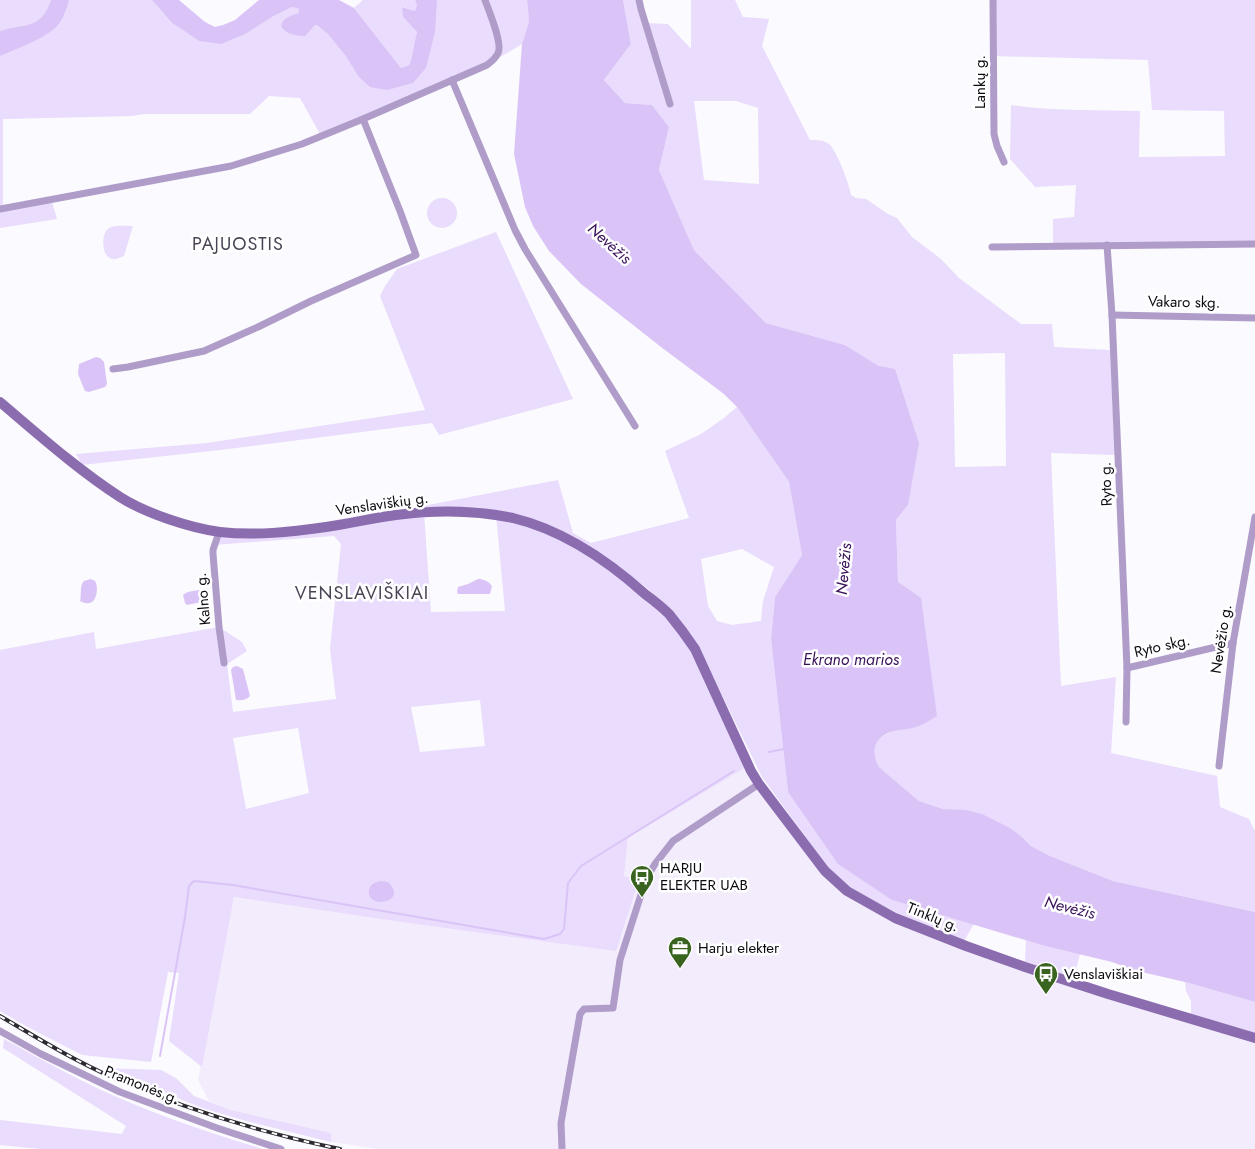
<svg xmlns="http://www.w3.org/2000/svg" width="1255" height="1149" font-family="Jost,sans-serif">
<rect width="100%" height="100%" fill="#fbfafe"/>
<polygon fill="#f3ecfc" points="746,767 843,892 1103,997 1255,1043 1255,1149 379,1149 331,1142 331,1133 231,1110 209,1101 198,1080 234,897 394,921 616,950 639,880 624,876 628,838"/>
<g fill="#e9dcfc" fill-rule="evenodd">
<path d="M 0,0 L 51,0 C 40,31 26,22 0,31 Z"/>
<path d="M 69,0 L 152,0 L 172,23 L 199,41 L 272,17 L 292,7 L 299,9 L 299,13 L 285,19 L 313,27 L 315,25 C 333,31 348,60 358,76 L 413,83 L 437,0 L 527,0 L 529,21 L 522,44 L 487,65 L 321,136 L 300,98 L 269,96 L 250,114 L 144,114 L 132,116 L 3,119 L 3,208 L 51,199 L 57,219 L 0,228 L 0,56 L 44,35 L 65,14 Z"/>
<path d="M 363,0 L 415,0 L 417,5 L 415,11 L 403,7 L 403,17 L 417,32 C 414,42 413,55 409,65 L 401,68 L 354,8 Z"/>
<path d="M 623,0 L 639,0 L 645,23 L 668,24 L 691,49 L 691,0 L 735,0 L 743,17 L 769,19 L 762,46 L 810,140 C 817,140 824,140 829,144 C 836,149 850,186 851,195 L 856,198 L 866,199 L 888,214 L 897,218 L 912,237 L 941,259 L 959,278 L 1021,324 L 1052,324 L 1054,347 L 1110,350 L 1115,455 L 1051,453 L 1061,686 L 1116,677 L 1111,753 L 1217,776 L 1220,807 L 1249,819 L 1255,831 L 1255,912 L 1113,881 L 1050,856 L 1031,846 L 1023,838 L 953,810 L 943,809 L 919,801 L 879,767 C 872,755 872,740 887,734 C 897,729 909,729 919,726 L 898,582 L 896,520 L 908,505 L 879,366 L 845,345 L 766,323 L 694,250 L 659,170 L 669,127 L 652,105 L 625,103 L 604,80 L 631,44 ZM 694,101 L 736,101 L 758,108 L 759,184 L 704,180 ZM 1005,353 L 1006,466 L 955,467 L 953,354 Z"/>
<path d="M 991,0 L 1255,0 L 1255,242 L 1053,243 L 1053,219 L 1074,217 L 1076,185 L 1035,187 L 1010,159 L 1011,105 C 1054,111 1097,110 1140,111 L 1139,157 L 1225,156 L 1224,111 L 1152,110 L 1148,60 L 992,56 Z"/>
<circle cx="442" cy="213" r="15"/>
<path d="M 133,226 L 124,256 C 121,257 119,258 116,259 C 101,262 100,233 109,228 C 115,225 126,226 133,226 Z"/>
<polygon points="496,232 573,399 439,435 432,423 220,450 82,465 76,454 207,443 425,410 380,296 385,286 397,269"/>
<path d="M 737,407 L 789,482 L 802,555 L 775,597 L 771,639 L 788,792 L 892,900 L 974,924 L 964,941 L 899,914 L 851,888 L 828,868 L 762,777 L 700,650 L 666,606 L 647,588 L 619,567 L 536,521 L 407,509 L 558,480 L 573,533 L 591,543 L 689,518 L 665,451 L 701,434 L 724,418 ZM 742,549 L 774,567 L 763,601 L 761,621 L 732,625 L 717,621 L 708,606 L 701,559 Z"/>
<path d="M 424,513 L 431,612 L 505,611 L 496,515 L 513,518 L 604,561 L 684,633 L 746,767 L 628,838 L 624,876 L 639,880 L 616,951 L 394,921 L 234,897 L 202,1067 L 169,1041 L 179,973 L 168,972 L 151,1062 L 82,1055 L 24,1025 L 0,1011 L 0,650 L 94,632 L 96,649 L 219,627 L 242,642 L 247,651 L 227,664 L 233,712 L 336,699 L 330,649 L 341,544 L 334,536 L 214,545 L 219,532 L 251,534 ZM 480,700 L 485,746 L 420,752 L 411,707 ZM 298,728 L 309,793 L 246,809 L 233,738 Z"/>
<polygon points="1026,940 1045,946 1080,954 1074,977 1025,962"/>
<polygon points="1185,982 1255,1002 1255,1033 1191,1014 1191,1001 1186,991"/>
<path d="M 4,1039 C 46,1062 87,1085 131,1103 C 173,1121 218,1135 262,1149 L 40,1149 L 0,1145 L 0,1120 L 122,1134 L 126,1126 L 3,1048 Z"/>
<polygon points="104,1068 161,1070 176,1078 194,1096 231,1110 331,1133 331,1142 246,1121 202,1108"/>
</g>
<g fill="#dac4f7">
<path d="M 51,0 L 69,0 C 67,9 64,17 58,25 C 47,38 16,49 0,56 L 0,31 C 26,22 40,31 51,0 Z"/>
<path d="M 152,0 L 179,0 L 205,22 L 215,27 L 223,25 L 235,20 L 259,0 L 339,0 L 354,8 L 401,68 L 409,65 C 413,56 414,42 417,32 L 403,17 L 402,7 L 415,11 L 417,5 L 415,0 L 437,0 L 435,32 L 426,68 L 413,83 L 387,90 L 370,87 L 358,76 L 345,55 L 328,34 L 318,26 L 315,25 L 305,36 C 296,36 285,34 281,26 C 283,17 291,16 299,13 L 299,9 L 292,7 L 272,17 L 245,34 L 221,44 L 199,41 L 172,23 Z"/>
<path d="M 527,0 L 623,0 L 631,44 L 604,80 L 625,103 L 652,105 L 669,127 L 659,170 L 694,250 L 766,323 L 845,345 L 879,366 L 895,369 L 919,443 L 908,505 L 896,520 L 898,582 L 921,598 L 937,716 C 931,720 925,723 919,726 C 909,730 898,729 888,733 C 872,740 872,755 879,767 L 919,801 L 943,809 L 966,810 L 982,814 L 1010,828 L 1023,838 L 1031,846 L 1050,856 L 1113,881 L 1255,912 L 1255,1002 L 1185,982 L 1137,971 L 1112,962 L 1045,946 L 892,900 L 838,864 L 788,792 L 771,639 L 775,597 L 802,555 L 789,482 L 737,407 L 724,394 L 661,347 L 581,284 L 549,251 L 533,226 L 525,207 L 514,154 L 522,44 L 529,21 Z"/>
<polygon points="96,357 100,358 104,362 107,384 105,387 89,392 85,391 78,374 79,364"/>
<path d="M 91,579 C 92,580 94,580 95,581 C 99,586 98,611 80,601 C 82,595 79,586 84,581 Z"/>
<path d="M 478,579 C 484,579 488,581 492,586 L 490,594 L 458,594 L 457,592 L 458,587 L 468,584 Z"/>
<path d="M 200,590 L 202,591 L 204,600 L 201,602 L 187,605 L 185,603 L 183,595 C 187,591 193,591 200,590 Z"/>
<path d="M 237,666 L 243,669 L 250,696 C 247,700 241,701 236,700 L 231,670 L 233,667 Z"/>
<path d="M 381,881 L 388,882 C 410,903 365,910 369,890 C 370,884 375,882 381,881 Z"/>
</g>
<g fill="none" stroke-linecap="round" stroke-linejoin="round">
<g stroke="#dac4f7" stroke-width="2">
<polyline points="769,752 784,749"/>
<polyline points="160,1056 185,917 189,886 194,881 233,885 544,939 560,934 564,929 568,883 581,866 734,771"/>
</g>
<g stroke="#af9cc9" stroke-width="7">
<polyline points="639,0 641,9 670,104"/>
<polyline points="993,0 994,134 997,146 1004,162"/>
<polyline points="452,80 515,230 525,249 635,426"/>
<path d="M 0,209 L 231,166 L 302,144 L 363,119 L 487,65 C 491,62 496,58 498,53 C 503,44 489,11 485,0"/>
<polyline points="1107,245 1112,315 1127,668 1126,722"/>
<polyline points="992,247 1255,244"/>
<polyline points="1112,315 1255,318"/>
<polyline points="113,369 128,367 204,351 258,327 311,301 416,255 400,211 363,119"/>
<polyline points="219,532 213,550 213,554 219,627 224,663"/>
<polyline points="1127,668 1233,643"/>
<polyline points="1219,766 1233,643 1255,517"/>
<polyline points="0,1031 41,1054 120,1092 217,1128 281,1149"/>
<polyline points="562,1149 561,1123 580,1014 584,1009 613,1008 620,960 646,879 655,864 673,841 759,784"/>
</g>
<path stroke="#8b6daf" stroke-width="10" d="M 0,402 C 39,435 77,469 120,497 C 145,513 190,528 220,532 C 255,536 291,532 326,527 C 349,524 372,518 396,515 C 434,510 475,510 513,518 C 563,530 607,560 645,594 C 653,600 662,607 669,614 C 678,625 687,637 695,649 L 751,771 L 759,784 L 825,871 L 847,891 L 895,918 L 966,946 L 1025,967 L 1108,994 L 1255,1038"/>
<g stroke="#2d2b31" stroke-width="4">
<path id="rail" d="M 0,1016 C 37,1038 75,1061 114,1078 C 187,1110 263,1133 340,1149"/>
</g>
<use href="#rail" stroke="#fff" stroke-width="2" stroke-dasharray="5.5" stroke-linecap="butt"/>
</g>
<defs>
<g id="bus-pin" transform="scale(1.25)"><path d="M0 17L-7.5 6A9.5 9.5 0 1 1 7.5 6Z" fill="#396420" stroke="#fff"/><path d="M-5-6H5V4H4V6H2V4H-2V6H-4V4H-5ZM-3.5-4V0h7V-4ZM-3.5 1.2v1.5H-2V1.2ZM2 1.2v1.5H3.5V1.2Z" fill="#fff"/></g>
<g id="office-pin" transform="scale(1.25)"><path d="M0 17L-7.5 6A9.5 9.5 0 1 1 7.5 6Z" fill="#396420" stroke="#fff"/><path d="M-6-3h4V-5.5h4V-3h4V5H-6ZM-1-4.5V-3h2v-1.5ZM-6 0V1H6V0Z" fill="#fff"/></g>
</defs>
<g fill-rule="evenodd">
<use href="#bus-pin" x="642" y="877"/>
<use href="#office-pin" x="680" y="948"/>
<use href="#bus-pin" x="1046" y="974"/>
</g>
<g text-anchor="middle" stroke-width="5" stroke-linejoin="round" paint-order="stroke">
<g font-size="15" fill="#0d0b11" stroke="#fff">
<text transform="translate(980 82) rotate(-90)" y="5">Lankų g.</text>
<text transform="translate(1184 302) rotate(1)" y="5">Vakaro skg.</text>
<text transform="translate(1106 484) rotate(-92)" y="5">Ryto g.</text>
<text transform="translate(382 504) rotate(-8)" y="5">Venslaviškių g.</text>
<text transform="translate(203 599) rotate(-95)" y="5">Kalno g.</text>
<text transform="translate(1221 639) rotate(-81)" y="5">Nevėžio g.</text>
<text transform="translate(1162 646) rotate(-13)" y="5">Ryto skg.</text>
<text transform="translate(933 917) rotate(22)" y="5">Tinklų g.</text>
<text transform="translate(142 1085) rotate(22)" y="5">Pramonės g.</text>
</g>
<g font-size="15" fill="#0d0b11" stroke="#fff" text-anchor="start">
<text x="660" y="873">HARJU<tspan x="660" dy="17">ELEKTER UAB</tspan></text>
<text x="698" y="953">Harju elekter</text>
<text x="1064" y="979">Venslaviškiai</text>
</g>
<g font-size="16" font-style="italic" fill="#39125a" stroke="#fff">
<text transform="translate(610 243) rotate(42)" y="6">Nevėžis</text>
<text transform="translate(843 569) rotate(-85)" y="6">Nevėžis</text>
<text x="851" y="665">Ekrano marios</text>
<text transform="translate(1070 907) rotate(14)" y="6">Nevėžis</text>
</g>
<g font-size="18" letter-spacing="1" fill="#4b4455" stroke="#fff">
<text x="238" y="250">PAJUOSTIS</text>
<text x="362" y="599">VENSLAVIŠKIAI</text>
</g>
</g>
</svg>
